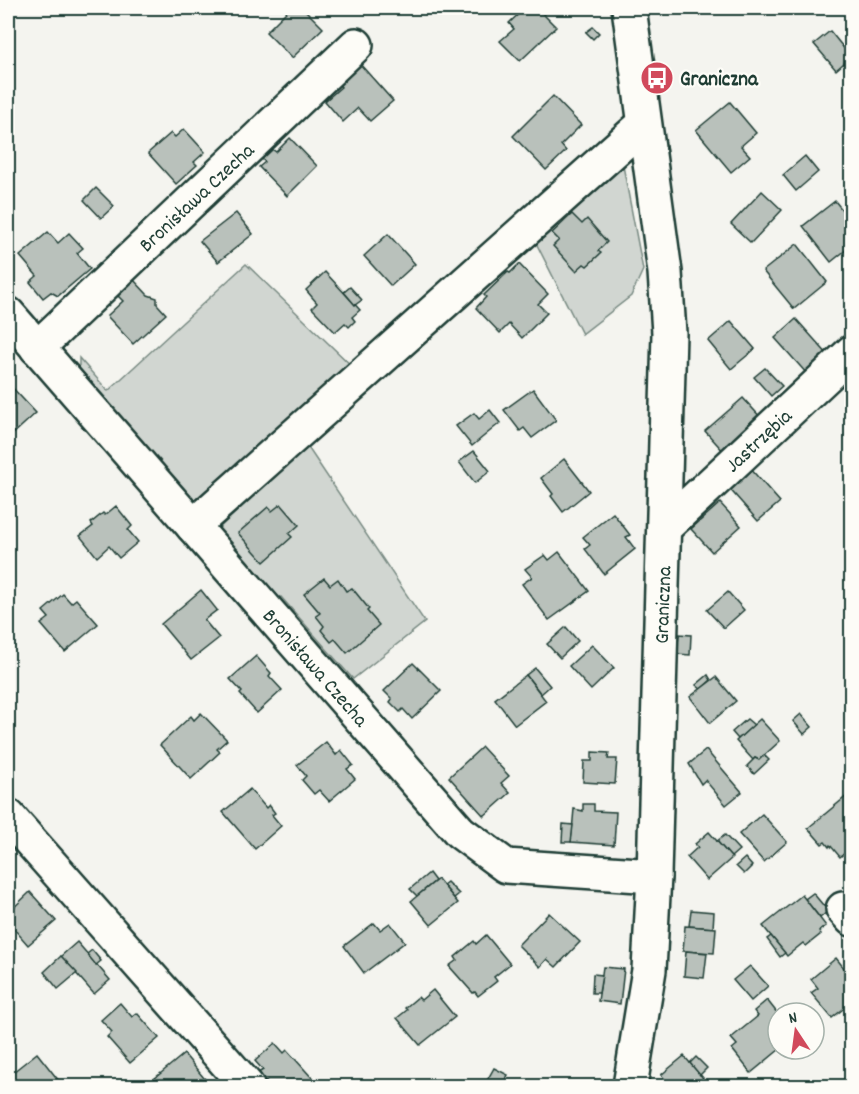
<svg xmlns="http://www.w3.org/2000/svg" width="859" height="1094" font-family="Dekko,sans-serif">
<rect width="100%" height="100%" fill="#f4f4ef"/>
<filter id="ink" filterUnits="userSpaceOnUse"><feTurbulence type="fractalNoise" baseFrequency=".0167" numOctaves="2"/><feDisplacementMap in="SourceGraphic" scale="12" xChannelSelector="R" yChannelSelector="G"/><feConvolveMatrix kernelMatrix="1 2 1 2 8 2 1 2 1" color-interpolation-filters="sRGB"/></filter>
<g filter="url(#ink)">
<g fill="#d1d6d1" stroke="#788a82" stroke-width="1.5">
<polygon points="620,150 643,270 631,296 582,334 531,233"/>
<polygon points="246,264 358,372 210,506 191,504 79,382 79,358 108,391"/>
<polygon points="307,446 425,622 353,679 281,597 278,599 218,529"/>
</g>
<g fill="#b9c1bb" stroke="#1f3d34" stroke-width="1.5">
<polygon points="290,8 303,8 323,28 292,58 266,32"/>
<polygon points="525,8 537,8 556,27 520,61 500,41 514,29 509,23"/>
<polygon points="593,27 599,33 593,39 586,32"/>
<polygon points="830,31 851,57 836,70 814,44"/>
<polygon points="359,63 393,101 370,121 358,108 343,122 325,101 341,87 337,82"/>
<polygon points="553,96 581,125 561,145 566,151 546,170 513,136"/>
<polygon points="730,102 756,133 741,146 750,156 731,172 696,130"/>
<polygon points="184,129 205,152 194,162 197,165 176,184 148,153 171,133 175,137"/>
<polygon points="290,138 317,166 287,196 259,167 265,162 262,159 272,149 276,152"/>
<polygon points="805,156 818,172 796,191 783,175"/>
<polygon points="96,188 114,206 101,218 84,200"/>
<polygon points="762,191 782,210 751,243 731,224"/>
<polygon points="835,201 852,222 852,245 831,262 803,226"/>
<polygon points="236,213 253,234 218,262 200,241"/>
<polygon points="572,214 582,224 587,219 607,242 598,251 601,253 587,266 584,264 576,271 553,246 559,240 552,233"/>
<polygon points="48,232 58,243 69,233 83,248 77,253 90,269 58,296 51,292 43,298 30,282 37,276 20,256"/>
<polygon points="388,234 415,264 391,286 364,256"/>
<polygon points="797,244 827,282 794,309 763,271"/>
<polygon points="519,264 548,294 538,304 547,313 522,338 509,324 500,333 476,308 486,297 484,295 508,272 510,273"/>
<polygon points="325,272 360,310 352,317 355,321 349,327 345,323 335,332 312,308 317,303 306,290"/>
<polygon points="133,279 148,295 157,298 157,304 166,314 133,344 107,316 123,301 116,294"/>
<polygon points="350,287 362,300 355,305 344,292"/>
<polygon points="796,319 829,356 808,375 775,338"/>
<polygon points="731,321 755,349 731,369 708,341"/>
<polygon points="765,368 782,386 771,396 754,377"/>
<polygon points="8,383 36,413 11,436 8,433"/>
<polygon points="533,389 556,420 532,438 524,428 520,431 504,410"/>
<polygon points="743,398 763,420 726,454 705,431"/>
<polygon points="490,410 500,423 472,446 456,426 474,413 479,419"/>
<polygon points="474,451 490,471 475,483 459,462"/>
<polygon points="564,459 589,491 563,512 551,496 553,494 541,478"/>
<polygon points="749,467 780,502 758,521 727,486"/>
<polygon points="720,503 741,526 712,552 691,529"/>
<polygon points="281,504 299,525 289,534 292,537 264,562 238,533 268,507 272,511"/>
<polygon points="116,506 132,526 128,530 138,542 119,558 109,546 97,557 80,536 93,526 91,523 103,513 105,515"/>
<polygon points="613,513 630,535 626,537 635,549 604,574 585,549 590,545 583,537"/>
<polygon points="559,552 589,591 549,620 522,584 532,577 525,569 545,555 549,560"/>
<polygon points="324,578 330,585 338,579 346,591 352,588 369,609 367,611 379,625 347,653 335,639 331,642 321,630 324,626 316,616 320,613 304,594"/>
<polygon points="201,590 217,610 204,620 219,638 191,660 161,624"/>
<polygon points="728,592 744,610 724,628 707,610"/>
<polygon points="63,594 71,603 76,599 98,624 65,652 41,624 49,618 43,611"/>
<polygon points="566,627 578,641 560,658 547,644"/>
<polygon points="679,634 691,635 690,655 677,654"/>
<polygon points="592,645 614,668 591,690 569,666"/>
<polygon points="256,656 271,673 269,676 282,690 257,713 240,694 242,692 230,679"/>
<polygon points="413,663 441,691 412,719 403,709 400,712 390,702 392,699 384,691"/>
<polygon points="535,668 550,686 541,694 526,675"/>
<polygon points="526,675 546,701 515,725 495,699"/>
<polygon points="708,675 711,680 701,689 696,685"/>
<polygon points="716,677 736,701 710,723 690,697"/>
<polygon points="201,713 227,740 217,749 220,752 191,779 160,745 191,716 194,720"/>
<polygon points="801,714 812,727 804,734 793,721"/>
<polygon points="747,719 754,725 738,739 732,732"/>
<polygon points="760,719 780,741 759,760 755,758 753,760 736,741"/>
<polygon points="326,742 336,755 341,750 353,765 347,769 355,779 329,801 319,790 314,794 302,780 306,776 297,765"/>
<polygon points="482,747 509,776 501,783 510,793 484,816 449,777"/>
<polygon points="706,750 742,792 726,805 705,780 701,784 689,764"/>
<polygon points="592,752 609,753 608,759 617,759 615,784 583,782 584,761 592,761"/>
<polygon points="764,755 769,760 754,774 747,766 755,758 759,760"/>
<polygon points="250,789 266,808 269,805 275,813 272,815 281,826 255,849 223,812"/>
<polygon points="848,795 852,799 852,847 840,857 830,845 829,847 825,842 822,844 808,828"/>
<polygon points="583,804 594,804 594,811 616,812 614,845 571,842 574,809 583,811"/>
<polygon points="762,814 787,842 764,862 739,834"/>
<polygon points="563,824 573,825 571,842 562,842"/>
<polygon points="709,832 732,858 707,880 687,857 698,847 695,844"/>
<polygon points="725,835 739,850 731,857 717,841"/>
<polygon points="745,858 752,866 744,874 736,866"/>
<polygon points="429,873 435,881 417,896 410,889"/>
<polygon points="438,879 458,903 431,925 411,901"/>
<polygon points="447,882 459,894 454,898 443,885"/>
<polygon points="30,892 56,921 28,945 8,922 8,913"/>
<polygon points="813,893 828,911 820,918 805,899"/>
<polygon points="802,895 826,926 819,931 821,934 806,946 803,943 787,956 763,926"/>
<polygon points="691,910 714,912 713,928 689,926"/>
<polygon points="549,913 580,942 556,967 547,959 540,967 518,945"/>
<polygon points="374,923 380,930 390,923 405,942 364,973 344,946"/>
<polygon points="685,926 716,928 714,953 683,951"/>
<polygon points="486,935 510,964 494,977 497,981 478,996 475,992 473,993 449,966 457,960 455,957 474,941 476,944"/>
<polygon points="771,936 785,953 780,957 767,939"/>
<polygon points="77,942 110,980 94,994 61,956"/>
<polygon points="92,950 101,961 96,965 87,954"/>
<polygon points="686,951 707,953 704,978 684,976"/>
<polygon points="61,956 77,973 58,989 44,972"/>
<polygon points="836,958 844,968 848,965 852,968 852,1002 832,1018 811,993 818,988 811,979"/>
<polygon points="750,966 768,986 751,1001 733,980"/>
<polygon points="603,967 624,969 620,1004 598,1001"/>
<polygon points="593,974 602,975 599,993 592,993"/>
<polygon points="433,990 455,1017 420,1045 397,1018 407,1010 405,1008 418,997 421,1000"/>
<polygon points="767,1000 778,1014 778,1043 776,1044 780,1049 751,1073 732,1049 737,1045 731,1038 758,1016 754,1011"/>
<polygon points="120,1003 132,1017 137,1013 159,1038 130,1063 107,1037 112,1032 101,1020"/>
<polygon points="275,1043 284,1053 287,1050 313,1079 306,1086 270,1086 258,1073 263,1070 255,1061"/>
<polygon points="37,1053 63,1086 14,1086 8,1078 8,1076"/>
<polygon points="184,1054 209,1084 205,1086 162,1086 155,1078"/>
<polygon points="684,1056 703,1078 693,1086 671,1086 661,1075"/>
<polygon points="696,1057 707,1068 700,1075 690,1063"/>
<polygon points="494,1068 508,1075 502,1086 484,1086"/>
</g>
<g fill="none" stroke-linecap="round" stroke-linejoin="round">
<g stroke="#1f3d34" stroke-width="38">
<g id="minor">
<polyline points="629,8 665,272 669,333 654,876 649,970 630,1086"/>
<polyline points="8,314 460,832 506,866 654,876"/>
<polyline points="37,348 356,45"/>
<polyline points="193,526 644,124"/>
<polyline points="664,528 852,352"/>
<polyline points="8,816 247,1086"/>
<polyline points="843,909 852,919"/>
</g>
</g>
<use href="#minor" stroke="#fdfcf7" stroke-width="33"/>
</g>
</g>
<defs>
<g id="bus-disc" transform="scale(1.725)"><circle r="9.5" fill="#d1495b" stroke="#fdfcf7"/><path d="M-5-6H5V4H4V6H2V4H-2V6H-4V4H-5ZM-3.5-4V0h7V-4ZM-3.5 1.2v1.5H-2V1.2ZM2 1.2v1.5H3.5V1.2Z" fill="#fff"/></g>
</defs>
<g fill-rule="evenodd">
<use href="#bus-disc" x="657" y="78"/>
</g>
<g text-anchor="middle" stroke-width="4.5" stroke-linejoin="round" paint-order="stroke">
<g font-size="21" font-weight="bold" fill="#1f3d34" stroke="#fdfcf7" text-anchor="start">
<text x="680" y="85">Graniczna</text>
</g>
<g font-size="21" fill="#1f3d34" stroke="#fdfcf7">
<text transform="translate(196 197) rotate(-43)" y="7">Bronisława Czecha</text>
<text transform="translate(758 440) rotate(-43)" y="7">Jastrzębia</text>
<text transform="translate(662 605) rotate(-88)" y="7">Graniczna</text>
<text transform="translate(316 667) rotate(49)" y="7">Bronisława Czecha</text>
</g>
</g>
<rect width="859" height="1094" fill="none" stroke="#fdfcf7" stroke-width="30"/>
<rect x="15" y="15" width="829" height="1064" fill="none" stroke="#1f3d34" stroke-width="2" filter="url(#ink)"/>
<g transform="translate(796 1031) rotate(347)"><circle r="28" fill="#fdfcf7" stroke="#a4b0a9" stroke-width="1.5"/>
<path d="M0-4.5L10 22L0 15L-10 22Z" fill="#d1495b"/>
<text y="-9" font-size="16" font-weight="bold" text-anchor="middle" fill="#1f3d34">N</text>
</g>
</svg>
